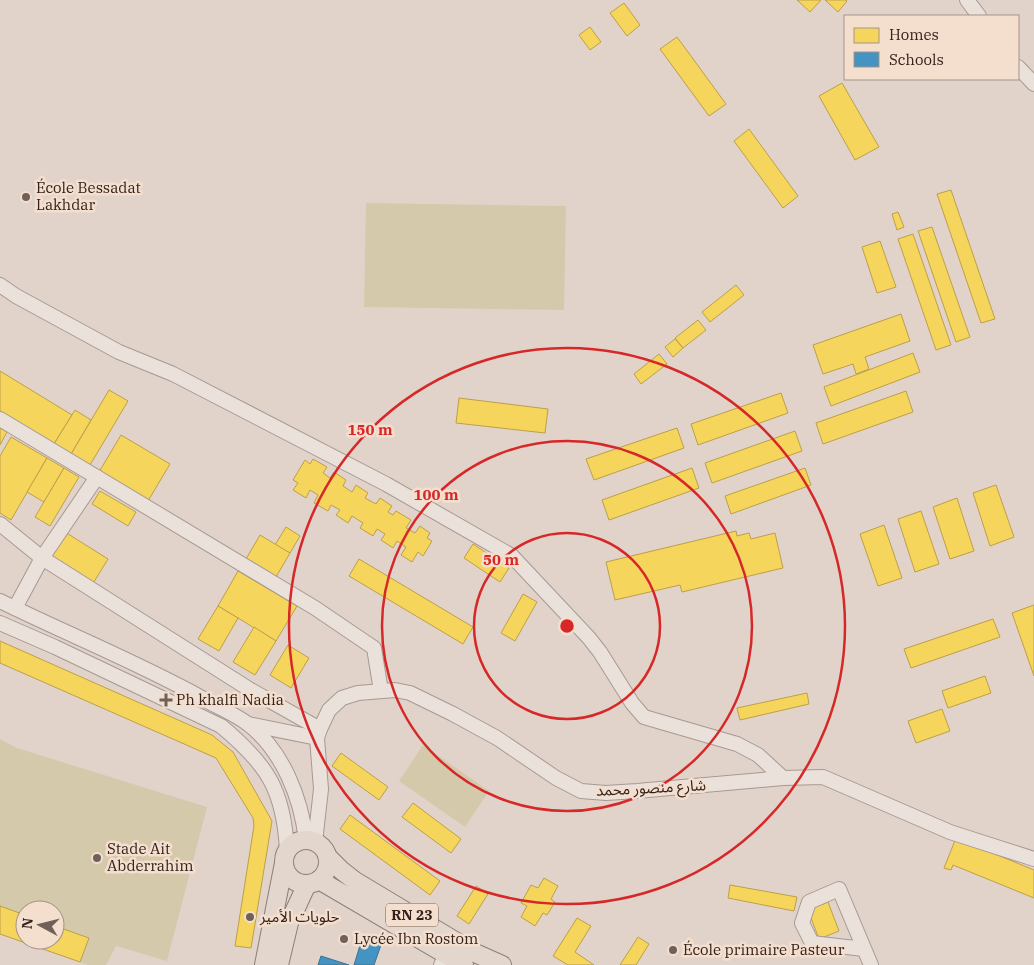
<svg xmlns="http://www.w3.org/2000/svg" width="1034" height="965" font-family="'IBM Plex Serif','Noto Sans Arabic',serif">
<rect width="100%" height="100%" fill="#e2d3ca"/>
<g fill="#d5c9ac" fill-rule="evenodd">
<polygon points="366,203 566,206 564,310 364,307"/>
<path d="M 0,739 L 17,748 L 207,807 L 167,961 L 116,946 L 106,965 L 88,965 L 0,934 ZM 25,910 L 55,910 L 55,940 L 25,940 Z"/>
<polygon points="423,745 489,791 465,827 399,781"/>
</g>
<g fill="#f6d55c" stroke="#bc9f49">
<polygon points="797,0 821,0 810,12"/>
<polygon points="825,0 846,0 847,1 838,12"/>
<polygon points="624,3 640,25 627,36 610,13"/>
<polygon points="590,27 601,42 590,50 579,35"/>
<polygon points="677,37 726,104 709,116 660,49"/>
<polygon points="842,83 879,147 855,160 819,96"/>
<polygon points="749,129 798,196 783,208 734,141"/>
<polygon points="951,190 995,319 981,323 937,194"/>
<polygon points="898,212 904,227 897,230 892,214"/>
<polygon points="932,227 970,337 956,342 918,231"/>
<polygon points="913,234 951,345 936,350 898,239"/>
<polygon points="880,241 896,287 877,293 862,247"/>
<polygon points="736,285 744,295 710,322 702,312"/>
<polygon points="901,314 910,341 865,357 869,369 856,374 853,364 823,374 813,345"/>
<polygon points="698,320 706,330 683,348 675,338"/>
<polygon points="675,339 683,348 673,357 665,347"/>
<polygon points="913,353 920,372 831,406 824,387"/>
<polygon points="659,354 667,364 641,384 634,374"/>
<polygon points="0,371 72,415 54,444 0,411"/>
<polygon points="109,390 128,401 90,465 71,454"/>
<polygon points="906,391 913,412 823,444 816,423"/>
<polygon points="781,393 788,413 698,445 691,424"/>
<polygon points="459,398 548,409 545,433 456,423"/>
<polygon points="75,410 91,420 71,454 54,444"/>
<polygon points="0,428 7,432 0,445"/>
<polygon points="677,428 684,448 594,480 586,459"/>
<polygon points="795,431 802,451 712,483 705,463"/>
<polygon points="121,435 170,464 148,501 99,472"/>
<polygon points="11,437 47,458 11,520 0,513 0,456"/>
<polygon points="47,458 64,468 44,502 27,492"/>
<polygon points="313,459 327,467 323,473 330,478 334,472 346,480 343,486 352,492 356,485 368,493 365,498 376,504 380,498 392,506 388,512 393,515 396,511 411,520 406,528 415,533 420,526 430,533 427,538 432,541 423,556 418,552 412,562 401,555 406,547 397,541 393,548 381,540 385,534 377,529 373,536 360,528 363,523 352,516 348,523 336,515 340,510 331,505 328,511 314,503 318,495 310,490 306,498 293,490 298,483 293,480 305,460 310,464"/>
<polygon points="64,468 79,477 50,526 35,517"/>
<polygon points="692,468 699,488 609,520 602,500"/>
<polygon points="805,468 811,485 731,514 725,496"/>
<polygon points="996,485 1014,537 990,546 973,493"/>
<polygon points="100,491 136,512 128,526 92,504"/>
<polygon points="957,498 974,551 950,559 933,507"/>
<polygon points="921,511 939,564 915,572 898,519"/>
<polygon points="884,525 902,578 878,586 860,534"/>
<polygon points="286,527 300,536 290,553 275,545"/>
<polygon points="736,531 737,536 749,533 751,539 775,533 783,568 682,592 680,585 615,600 606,562"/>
<polygon points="65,532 108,559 92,585 51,555"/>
<polygon points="260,535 290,553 276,577 246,559"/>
<polygon points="473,544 509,568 500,582 464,558"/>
<polygon points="359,559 473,627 463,644 349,576"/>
<polygon points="238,571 297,606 276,641 218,606"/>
<polygon points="523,594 537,602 515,641 501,633"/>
<polygon points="1034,605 1034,676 1012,613"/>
<polygon points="218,606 238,618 219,651 198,639"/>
<polygon points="993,619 1000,637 911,668 904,649"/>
<polygon points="254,627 276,641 255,675 233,662"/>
<polygon points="0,641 212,735 233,752 272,821 251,948 235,946 254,826 253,818 216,758 0,663"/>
<polygon points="288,645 309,658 291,688 270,675"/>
<polygon points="985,676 991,693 948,708 942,691"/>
<polygon points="807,693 809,704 740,720 737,708"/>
<polygon points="942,709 950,731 916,743 908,721"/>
<polygon points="341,753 388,787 379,800 332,766"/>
<polygon points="413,803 461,839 451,853 402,817"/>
<polygon points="350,815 440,881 430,895 340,829"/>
<polygon points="956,838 1034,870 1034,898 953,865 951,870 944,868"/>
<polygon points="544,878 558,886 551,899 555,902 547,915 543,913 535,926 521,917 527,906 521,903 531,885 538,888"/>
<polygon points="730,885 797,897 794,911 728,898"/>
<polygon points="476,886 488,894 469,924 457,916"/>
<polygon points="828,902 839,931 819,939 808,910"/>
<polygon points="0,906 25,915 25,940 55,940 55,926 89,938 80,962 0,934"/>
<polygon points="577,918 591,926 575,952 594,965 568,965 553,956"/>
<polygon points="638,937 649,944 636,965 620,965"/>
</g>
<g fill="#4393c3" stroke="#3e7191">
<polygon points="362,939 381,945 374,965 354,965"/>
<polygon points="321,956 349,965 318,965"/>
</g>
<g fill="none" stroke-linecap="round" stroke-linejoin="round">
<g stroke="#a79993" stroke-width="16">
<g id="minor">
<polyline points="967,0 979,16"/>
<polyline points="1018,67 1034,84"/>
<polyline points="0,285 16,296 119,352 173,374 386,484 512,556 589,638 600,652 632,703 644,717 737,744 758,755 783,778"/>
<polyline points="0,419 315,608 374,648 381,691"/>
<polyline points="0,524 42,558 249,689 320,729"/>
<path d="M 0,601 C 67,634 137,662 202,698 C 217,707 235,714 248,724 C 283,751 301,798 306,840"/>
<polyline points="15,608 42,558 97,477"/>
<path d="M 0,623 L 55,647 L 221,726 C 267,764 284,790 287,851"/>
<polyline points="248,724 317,738"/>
<polyline points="315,842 321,789 317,738 320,729 329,710 342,698 358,693 395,690 410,693 453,714 497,738 556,778 581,791 606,793 637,791 783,778 823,777 950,832 1034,859"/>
<polyline points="864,949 812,943 802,923 809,902 839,889 871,965"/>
<polyline points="441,965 450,945"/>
</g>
</g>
<g stroke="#8c7f7a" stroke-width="20">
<g id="major">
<circle cx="306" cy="862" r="22"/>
<polyline points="328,857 341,870 355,881 475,953 502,965"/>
<polyline points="319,880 464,965"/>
<polyline points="264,965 284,863"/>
<polyline points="279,965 289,923 307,884"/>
</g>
</g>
<use href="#minor" stroke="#eae1db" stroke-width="14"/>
<use href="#major" stroke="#e2d6cd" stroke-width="18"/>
</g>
<g fill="none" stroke="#d62828" stroke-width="2.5">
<circle cx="567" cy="626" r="93"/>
<circle cx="567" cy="626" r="185"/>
<circle cx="567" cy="626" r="278"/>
</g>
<g fill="#715f59" stroke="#f4dfce" stroke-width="2">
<circle cx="26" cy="197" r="5"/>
<path d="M163.5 692.5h5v5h5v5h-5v5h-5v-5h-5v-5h5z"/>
<circle cx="97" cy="858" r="5"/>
<circle cx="250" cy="917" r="5"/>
<circle cx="344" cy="939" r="5"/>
<circle cx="673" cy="950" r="5"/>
</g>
<g text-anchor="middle" stroke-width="5" stroke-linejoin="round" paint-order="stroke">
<rect fill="#f4dfce" stroke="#6e5a51" stroke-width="1" x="386" y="903.5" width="52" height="23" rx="4"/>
<g font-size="14" font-weight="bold" fill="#34211c">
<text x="412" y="920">RN 23</text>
</g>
<g font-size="15" fill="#34211c" stroke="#f4dfce" text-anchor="start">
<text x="36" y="193">École Bessadat<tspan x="36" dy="17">Lakhdar</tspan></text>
<text x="176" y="705">Ph khalfi Nadia</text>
<text x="107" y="854">Stade Ait<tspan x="107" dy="17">Abderrahim</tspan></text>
<text x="260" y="922">حلويات الأمير</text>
<text x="354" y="944">Lycée Ibn Rostom</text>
<text x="683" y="955">École primaire Pasteur</text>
</g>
<g font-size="15" fill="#34211c" stroke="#f4dfce">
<text transform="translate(651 788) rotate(-3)" y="5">شارع منصور محمد</text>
</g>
</g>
<circle cx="567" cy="626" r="8" fill="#d62828" stroke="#f4dfce" stroke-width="2.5"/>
<g font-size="15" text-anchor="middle" font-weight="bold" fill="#d62828" stroke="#f4dfce" stroke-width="5" stroke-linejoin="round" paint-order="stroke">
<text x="370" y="435">150 m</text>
<text x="436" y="500">100 m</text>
<text x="501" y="565">50 m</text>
</g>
<rect x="844" y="15" width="175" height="65" fill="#f4dfce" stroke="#a79387"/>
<rect x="854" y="28" width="25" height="15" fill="#f6d55c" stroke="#a79387"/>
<text x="889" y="40" font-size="15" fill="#34211c">Homes</text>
<rect x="854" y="52" width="25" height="15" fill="#4393c3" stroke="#a79387"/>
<text x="889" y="65" font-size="15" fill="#34211c">Schools</text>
<g transform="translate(40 925) rotate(277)"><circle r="24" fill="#f4dfce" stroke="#a79387"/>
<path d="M0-4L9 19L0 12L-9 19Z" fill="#715f59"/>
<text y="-8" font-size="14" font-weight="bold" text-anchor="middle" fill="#34211c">N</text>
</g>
</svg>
